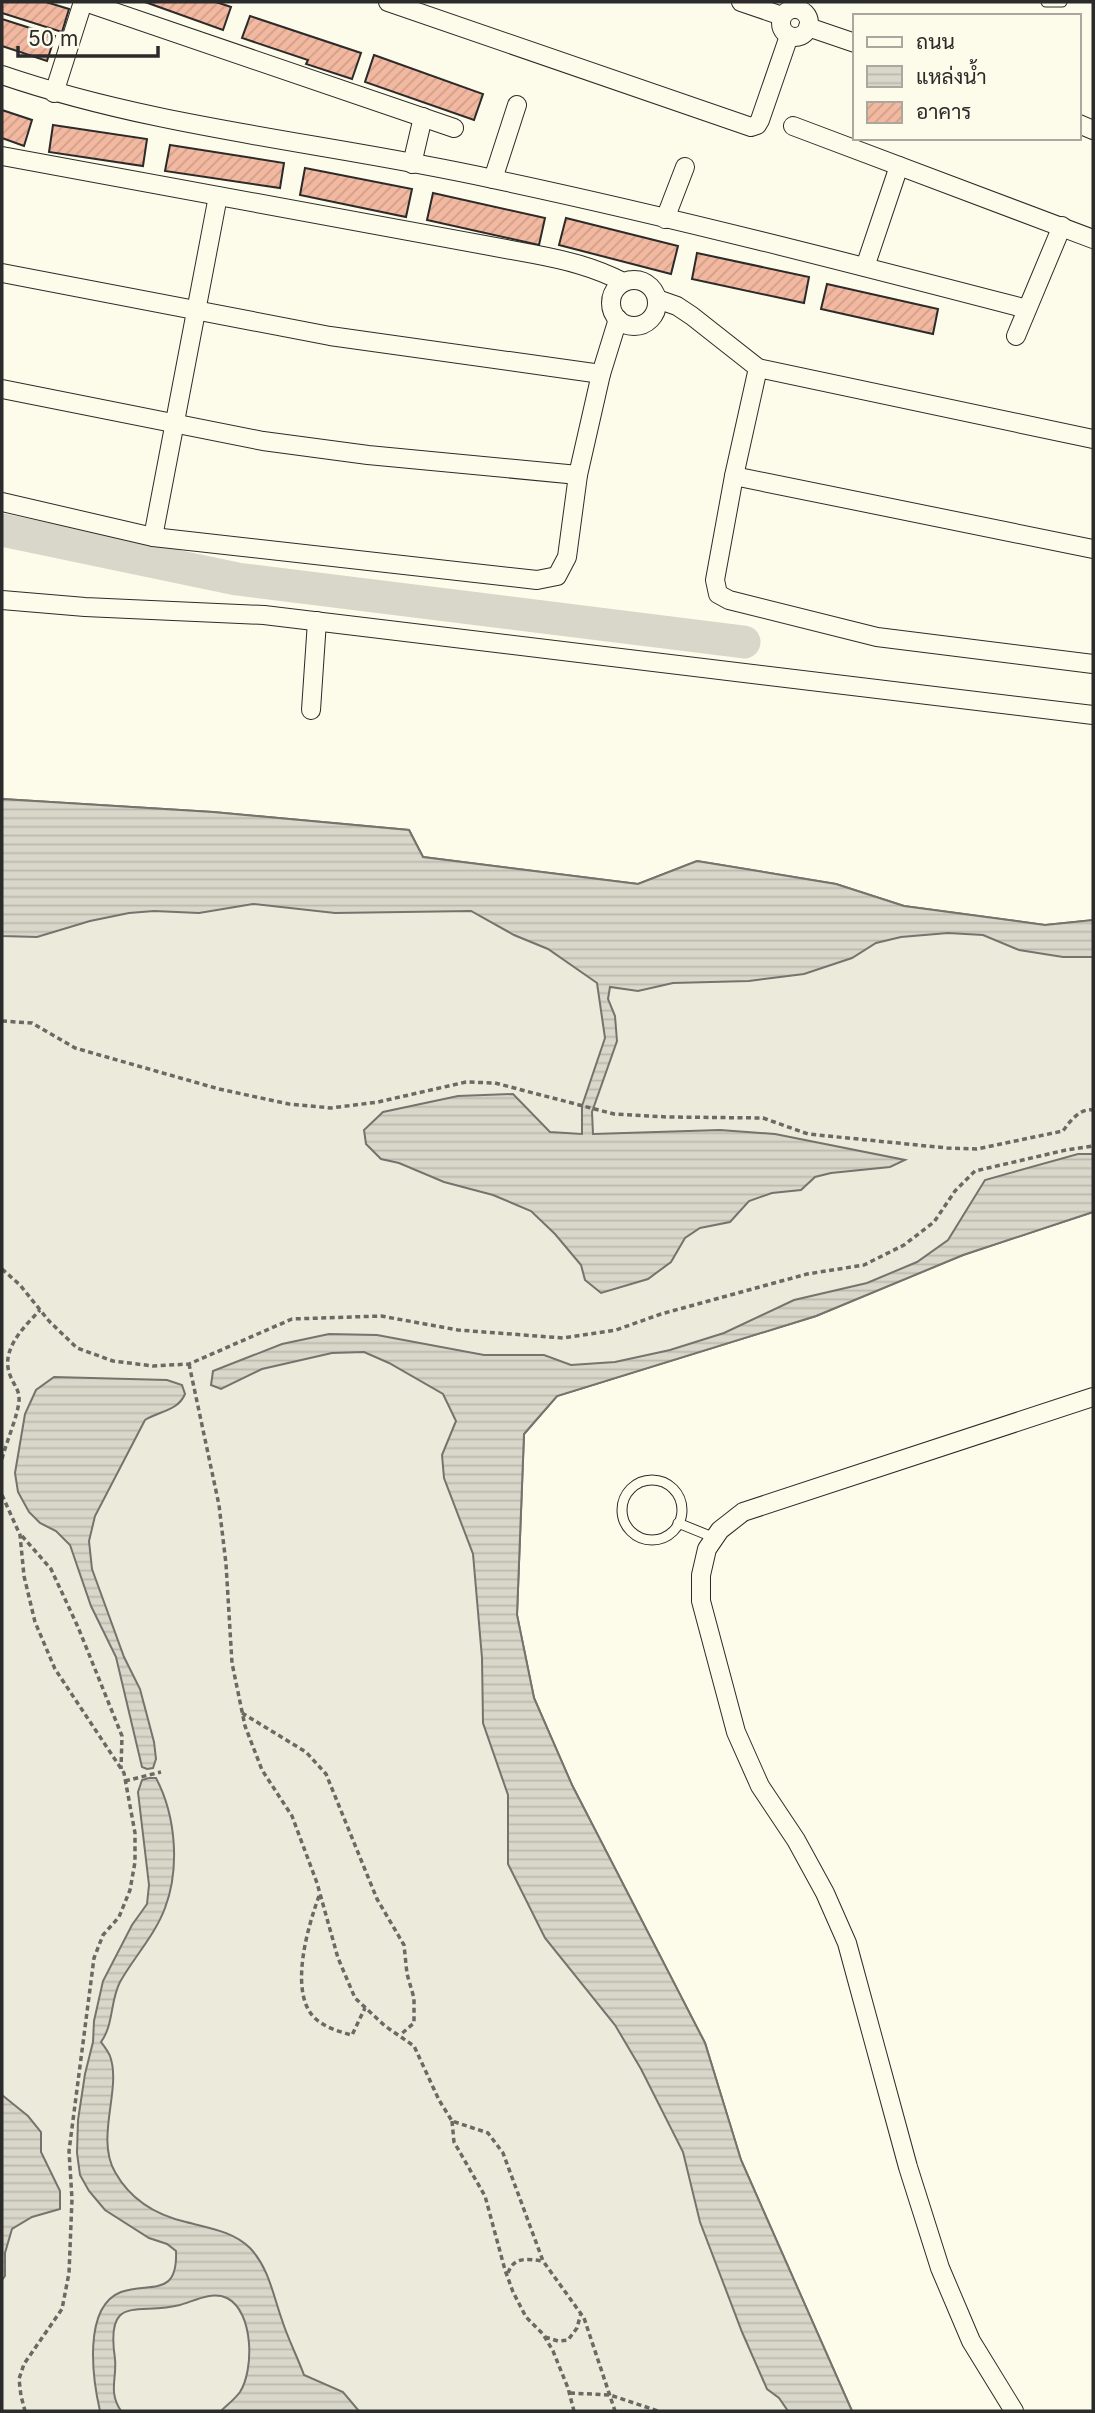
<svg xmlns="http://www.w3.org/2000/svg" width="1095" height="2413" font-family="Inter,Sarabun,sans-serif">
<defs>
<pattern id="water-rules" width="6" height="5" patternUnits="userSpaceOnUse" patternTransform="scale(1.75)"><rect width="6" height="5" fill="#d8d7c9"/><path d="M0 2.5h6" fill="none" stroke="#bab9ad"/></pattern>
<pattern id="building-hatch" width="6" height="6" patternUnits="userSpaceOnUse" patternTransform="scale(1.75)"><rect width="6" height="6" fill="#f2b8a0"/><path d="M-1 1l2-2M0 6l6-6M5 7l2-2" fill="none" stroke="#d09e8a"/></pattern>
</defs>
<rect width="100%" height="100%" fill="#fdfbea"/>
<polygon fill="#ecebdb" stroke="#74746e" stroke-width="2" points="2,799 213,812 409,830 423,857 638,884 697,861 836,884 904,906 1045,925 1093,920 1093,1212 963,1255 816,1316 557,1396 524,1434 517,1615 534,1698 572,1785 705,2043 741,2160 852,2411 2,2411"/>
<g fill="url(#water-rules)" stroke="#74746e" stroke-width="2">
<polygon points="2,799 213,812 409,830 423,857 638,884 697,861 836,884 904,906 1045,925 1093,920 1093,957 1063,957 1019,950 983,935 948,933 901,937 876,943 852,958 804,974 749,981 673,983 638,991 610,987 608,999 615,1016 617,1041 592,1112 593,1134 720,1130 775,1134 905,1160 890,1167 831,1173 815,1177 801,1190 772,1193 749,1201 730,1222 700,1228 685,1238 671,1262 648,1279 601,1293 585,1280 581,1265 555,1234 531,1211 493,1195 444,1182 399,1163 381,1159 366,1144 364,1130 383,1112 458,1096 513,1094 550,1132 582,1134 582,1106 605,1038 597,983 548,949 514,935 471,911 335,913 253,904 199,913 154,911 129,913 90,921 37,937 2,936"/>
<polygon points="1078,1154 1093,1154 1093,1212 963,1255 816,1316 557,1396 524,1434 517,1615 534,1698 572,1785 705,2043 741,2160 852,2411 788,2411 779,2398 767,2389 742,2332 700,2222 683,2152 641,2069 615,2025 545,1938 508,1864 508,1795 483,1723 482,1658 473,1554 444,1478 442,1455 456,1421 443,1394 389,1363 364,1352 332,1353 262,1369 221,1389 211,1385 213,1371 282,1344 329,1334 377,1335 484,1355 544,1355 571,1365 615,1362 670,1350 724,1333 794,1300 867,1283 917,1262 948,1240 985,1180"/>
<path d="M 54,1377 L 167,1380 L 182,1385 L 185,1394 C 178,1411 159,1411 145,1420 L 95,1516 L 89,1541 L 92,1569 L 124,1657 L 140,1689 L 154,1742 L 156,1759 L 153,1768 L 147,1769 L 142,1767 L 116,1657 L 91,1606 L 70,1545 L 56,1531 L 40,1523 L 29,1512 L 18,1492 L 15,1473 L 25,1414 L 36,1390 Z"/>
<path d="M 149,1778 L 156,1778 C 176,1816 180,1868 165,1908 C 155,1935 134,1957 120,1982 C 110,2001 114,2024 101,2042 C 104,2046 108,2051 110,2056 C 122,2089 95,2137 115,2172 C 130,2199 156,2215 186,2222 C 208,2228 233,2231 250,2248 C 269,2268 273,2295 282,2320 C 288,2339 297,2356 304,2375 L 343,2392 L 359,2411 L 221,2411 C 227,2405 235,2399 240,2392 C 254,2370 254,2312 227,2298 C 211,2291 194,2301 180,2305 C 138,2316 105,2292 115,2359 C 117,2379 108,2391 121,2411 L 100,2411 C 93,2381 82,2307 121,2292 C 150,2282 178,2298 176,2251 L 167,2244 L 149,2238 L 105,2210 L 89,2191 L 80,2175 L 77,2153 L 78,2120 L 85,2074 L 93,2042 L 94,2021 L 103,1981 L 132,1925 L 147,1904 L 149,1885 L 138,1792 L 142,1780 Z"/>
<polygon points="2,2095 28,2116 41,2132 41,2152 60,2191 60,2209 32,2217 12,2229 5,2253 5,2276 2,2280"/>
</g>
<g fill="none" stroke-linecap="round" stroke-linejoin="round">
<polyline stroke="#d8d7c9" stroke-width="33" points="2,530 237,579 744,642"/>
</g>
<g fill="url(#building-hatch)" stroke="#2b2b2b" stroke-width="2">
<polygon points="2,2 46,2 69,9 62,32 2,13"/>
<polygon points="145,2 216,2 231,7 223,30"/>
<polygon points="250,16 361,53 352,79 306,64 308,60 242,38"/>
<polygon points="2,19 55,36 47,61 2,46"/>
<polygon points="374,55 483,94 474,120 365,82"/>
<polygon points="2,110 32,120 24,146 2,138"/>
<polygon points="53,125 147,139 143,166 49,152"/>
<polygon points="170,145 284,163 280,188 165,171"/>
<polygon points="305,168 412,189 406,217 300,195"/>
<polygon points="433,193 545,218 539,245 427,220"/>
<polygon points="566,218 678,246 671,274 559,245"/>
<polygon points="697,253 809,277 804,303 692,279"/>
<polygon points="827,284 938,309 933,334 821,309"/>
</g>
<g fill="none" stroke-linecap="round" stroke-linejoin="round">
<g stroke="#2b2b2b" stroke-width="11">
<g id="lane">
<polyline points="1046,2 1062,2"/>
<circle cx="652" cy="1510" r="30"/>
<polyline points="678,1523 715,1538"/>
</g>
</g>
<g stroke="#2b2b2b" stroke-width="20">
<g id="street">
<polyline points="85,2 454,128"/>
<polyline points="388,2 751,127 757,125 760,120 789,36"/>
<polyline points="741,2 782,16"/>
<circle cx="795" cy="23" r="14"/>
<polyline points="808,27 855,43"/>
<path d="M 2,75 C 160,129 330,143 493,179 C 672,217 850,263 1027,309"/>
<polyline points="54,93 83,2"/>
<polyline points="1079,124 1093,130"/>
<polyline points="793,126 1093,239"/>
<path d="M 2,156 L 533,254 C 565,260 594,267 623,282"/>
<polyline points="412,164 423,117"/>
<polyline points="493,179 517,105"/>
<polyline points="665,219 685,167"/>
<polyline points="865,267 899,166"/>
<polyline points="2,273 330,336 601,374"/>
<circle cx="634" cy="303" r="23"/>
<polyline points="657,299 677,306 692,316 758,368 1093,439"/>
<polyline points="1016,336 1062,226"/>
<polyline points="758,368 734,476 715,580 718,594 729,600 877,637 1093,664"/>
<polyline points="2,389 263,441 368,455 578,475"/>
<polyline points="734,476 1093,549"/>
<polyline points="2,502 153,537 537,580 557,576 567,557 578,475 601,374 618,319"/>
<polyline points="153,537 218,196"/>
<polyline points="2,600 85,607 264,615 1093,715"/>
<polyline points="311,710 317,621"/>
<polyline points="1014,2411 971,2341 940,2268 908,2167 847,1943 825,1893 796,1840 760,1786 736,1732 701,1601 701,1575 707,1549 720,1530 743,1512 1093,1397"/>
</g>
</g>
<g stroke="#6a6964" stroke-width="3.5" stroke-dasharray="5 3.5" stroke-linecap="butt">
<path d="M 2,1021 L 32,1023 L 75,1048 L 219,1089 L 289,1104 L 331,1108 L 378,1102 L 466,1082 L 495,1083 L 614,1114 L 668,1117 L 763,1118 L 808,1134 L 947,1148 L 977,1149 L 1063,1131 C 1070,1121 1080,1108 1093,1110"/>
<polyline points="2,1269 20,1285 49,1321 77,1348 113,1361 153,1366 189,1364 292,1319 381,1316 458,1330 563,1338 616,1330 661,1314 807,1274 864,1265 904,1245 934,1222 955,1191 975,1171 1066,1150 1093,1146"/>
<polyline points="189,1364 219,1505 226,1564 232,1663 245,1726 262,1770 292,1816 317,1883 338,1958 355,1998 385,2026 414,2046 439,2100 452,2121 488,2133 503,2153 543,2261 584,2318 615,2411"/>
<path d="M 2,1459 C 6,1443 18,1415 19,1401 C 20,1390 13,1384 10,1375 C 0,1350 24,1327 40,1310"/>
<polyline points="2,1495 20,1535 24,1576 35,1622 55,1669 124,1773 135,1833 135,1862 130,1890 119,1917 103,1935 94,1958 69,2151 72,2199 69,2273 62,2309 24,2364 19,2379 21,2396 25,2411"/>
<polyline points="22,1536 51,1569 78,1627 122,1736 121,1769"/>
<polyline points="242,1713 306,1752 326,1774 377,1899 404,1945 407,1974 414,1998 414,2023 400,2035"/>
<polyline points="125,1781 161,1772"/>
<path d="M 319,1896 C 308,1926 287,1996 317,2020 C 327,2028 340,2032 352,2035 L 365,2008"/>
<polyline points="452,2121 454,2142 485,2196 505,2270 513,2292 526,2317 543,2334 553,2351 568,2388 574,2411"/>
<path d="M 508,2273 C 514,2256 528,2259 543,2261"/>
<polyline points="545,2337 558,2341 568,2340 577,2328 581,2313"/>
<polyline points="570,2393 610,2395 658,2411"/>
</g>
<use href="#lane" stroke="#fdfbea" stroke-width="9"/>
<use href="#street" stroke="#fdfbea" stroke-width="18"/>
</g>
<rect width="1095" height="2413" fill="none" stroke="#2b2b2b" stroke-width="7"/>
<rect x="853" y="14" width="228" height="126" fill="#fdfbea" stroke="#a9a89e" stroke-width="2"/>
<rect x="867" y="37" width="35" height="10" fill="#fdfbea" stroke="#a9a89e" stroke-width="2"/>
<text x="916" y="49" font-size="21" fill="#2b2b2b">ถนน</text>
<rect x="867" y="66" width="35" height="21" fill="url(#water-rules)" stroke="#a9a89e" stroke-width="2"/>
<text x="916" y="84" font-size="21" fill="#2b2b2b">แหล่งน้ำ</text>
<rect x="867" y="102" width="35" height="21" fill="url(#building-hatch)" stroke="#a9a89e" stroke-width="2"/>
<text x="916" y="119" font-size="21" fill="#2b2b2b">อาคาร</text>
<path d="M18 46v10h140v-10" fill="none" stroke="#2b2b2b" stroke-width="3.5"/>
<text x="28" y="46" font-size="21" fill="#2b2b2b" stroke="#fdfbea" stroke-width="5" paint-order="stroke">50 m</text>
</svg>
